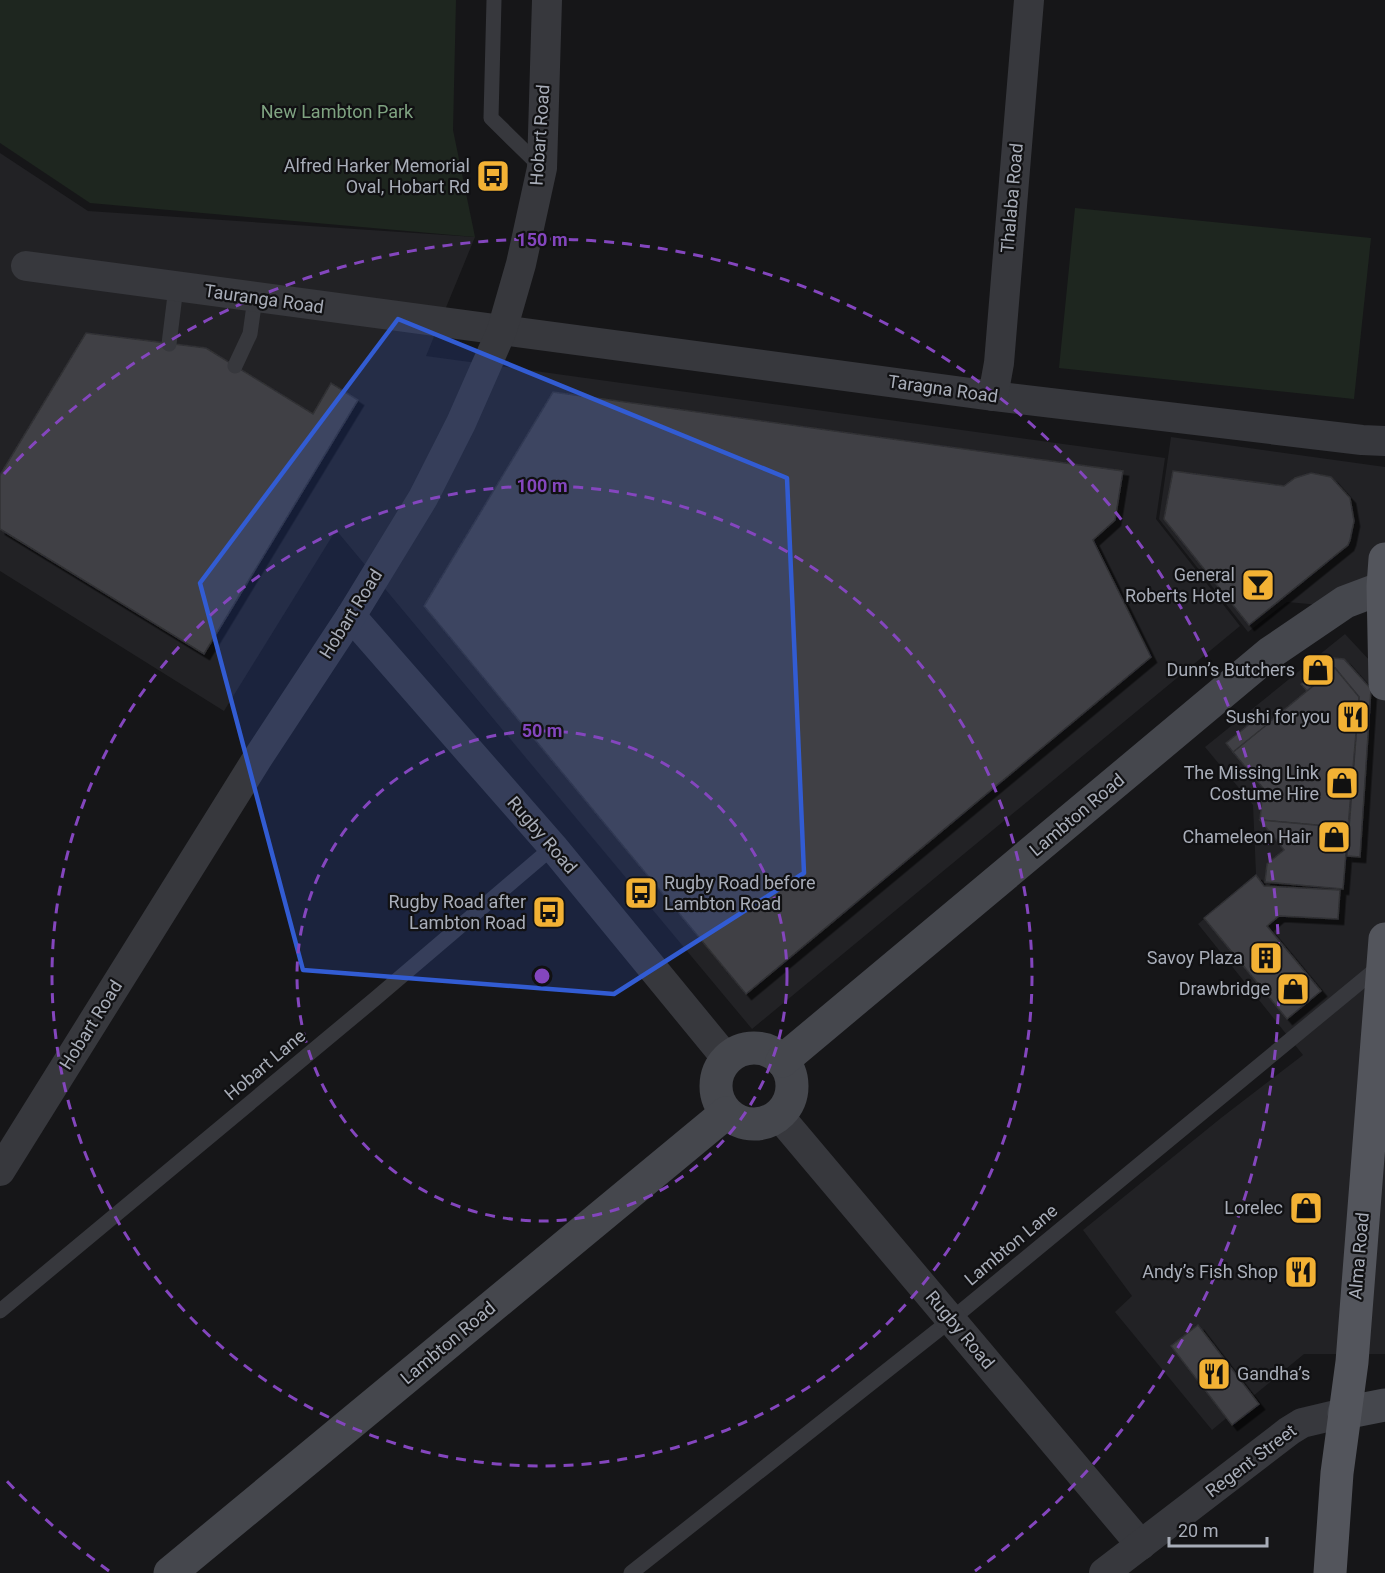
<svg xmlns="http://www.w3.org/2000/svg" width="1385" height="1573" font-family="Roboto,sans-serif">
<defs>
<filter id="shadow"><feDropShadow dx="5.5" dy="5.5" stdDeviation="0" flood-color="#0009"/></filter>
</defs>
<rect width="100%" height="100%" fill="#161618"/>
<g fill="#222225">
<polygon points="0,153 88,211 475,237 426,356 1165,458 1156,519 1240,626 752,1029 336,530 224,711 0,571"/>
<polygon points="1171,437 1385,467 1385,611 1287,602 1248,632 1159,519"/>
<polygon points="1345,634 1385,677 1385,1354 1304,1354 1212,1430 1115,1312 1132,1296 1083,1230 1221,1118 1303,1055 1198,924 1256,874 1253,805 1205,747"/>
</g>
<g fill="#1e261f">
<polygon points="0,0 456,0 453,130 475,237 90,203 0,143"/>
<polygon points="1075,208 1371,238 1354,399 1059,368"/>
</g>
<g fill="#404145" stroke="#303034" stroke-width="1.5" filter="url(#shadow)">
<polygon points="86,333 206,348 313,414 331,383 358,400 204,654 0,529 0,475"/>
<polygon points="553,392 1123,471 1115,520 1093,540 1151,657 746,994 424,606"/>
<polygon points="1173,471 1284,486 1295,478 1311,473 1331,477 1350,498 1354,521 1350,540 1348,545 1249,625 1164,519"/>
<polygon points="1333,658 1344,659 1371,689 1360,857 1347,856 1359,697 1335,668 1307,691 1301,684"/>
<polygon points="1335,668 1359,697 1348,828 1260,820 1263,788 1233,752"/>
<polygon points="1262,714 1269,723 1233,752 1226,743"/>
<polygon points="1260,820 1348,828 1343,889 1265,882 1267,864 1284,850"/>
<polygon points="1256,875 1264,886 1340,890 1338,919 1279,916 1267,926 1321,991 1287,1019 1204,918"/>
<polygon points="1198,1325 1259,1404 1232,1425 1171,1346"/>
</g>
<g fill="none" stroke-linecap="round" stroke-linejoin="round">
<g stroke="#37383d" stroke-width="15">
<polyline points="494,0 491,118 542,168"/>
<polyline points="169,344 176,287"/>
<polyline points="235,366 250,334 255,298"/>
<polyline points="0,1311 376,998 553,847"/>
<polyline points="631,1573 952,1319 1381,965"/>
</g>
<g stroke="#37383d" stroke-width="30">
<polyline points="26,266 993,396 1362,440 1385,441"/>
<polyline points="993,396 999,363 1029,0"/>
<polyline points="351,616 553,847 727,1059"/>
<polyline points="779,1116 1141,1545"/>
<polyline points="0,1171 257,759 351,616 423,498 461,423 502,330 521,264 542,168 547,0"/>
<polyline points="1104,1573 1289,1431 1302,1423 1344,1413"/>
</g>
<g stroke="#45474d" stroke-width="33">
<circle cx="754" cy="1086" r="38"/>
<polyline points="782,1061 1270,653 1345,602 1385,587"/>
<polyline points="1344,1413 1385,1405"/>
<polyline points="170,1573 726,1113"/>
</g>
<g stroke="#53555c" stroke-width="33">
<polyline points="1385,559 1383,586 1385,684"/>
<polyline points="1330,1573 1337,1473 1352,1362 1385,939"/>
</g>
</g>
<path fill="#325cd3" fill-opacity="0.2" stroke="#325cd3" stroke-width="4.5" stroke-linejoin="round" d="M 398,319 L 787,478 L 804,873 L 614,994 L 303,970 L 200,583 Z"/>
<g fill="none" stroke="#8446be" stroke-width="3" stroke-dasharray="10 8">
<circle cx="542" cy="976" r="245"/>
<circle cx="542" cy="976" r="490"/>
<path d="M109 1571A736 736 0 0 1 4 1478M4 474A736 736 0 1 1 975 1571"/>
</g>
<defs>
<g id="bus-square" transform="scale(1.725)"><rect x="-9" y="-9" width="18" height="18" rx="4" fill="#f2b134" stroke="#111113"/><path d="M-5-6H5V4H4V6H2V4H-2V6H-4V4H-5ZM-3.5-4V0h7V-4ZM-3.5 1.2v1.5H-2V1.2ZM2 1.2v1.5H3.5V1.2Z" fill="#111"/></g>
<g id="bar-square" transform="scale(1.725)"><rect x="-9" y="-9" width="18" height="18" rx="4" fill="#f2b134" stroke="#111113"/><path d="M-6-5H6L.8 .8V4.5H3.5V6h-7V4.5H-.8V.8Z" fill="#111"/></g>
<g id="shop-square" transform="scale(1.725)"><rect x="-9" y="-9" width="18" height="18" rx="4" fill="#f2b134" stroke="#111113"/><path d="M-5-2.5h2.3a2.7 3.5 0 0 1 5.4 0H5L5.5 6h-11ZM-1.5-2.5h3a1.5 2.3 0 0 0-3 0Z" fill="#111"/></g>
<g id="restaurant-square" transform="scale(1.725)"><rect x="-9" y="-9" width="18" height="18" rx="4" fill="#f2b134" stroke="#111113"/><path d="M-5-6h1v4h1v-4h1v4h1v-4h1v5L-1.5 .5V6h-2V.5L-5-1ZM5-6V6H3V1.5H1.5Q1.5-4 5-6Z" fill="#111"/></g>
<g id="building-square" transform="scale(1.725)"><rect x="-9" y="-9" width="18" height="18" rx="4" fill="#f2b134" stroke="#111113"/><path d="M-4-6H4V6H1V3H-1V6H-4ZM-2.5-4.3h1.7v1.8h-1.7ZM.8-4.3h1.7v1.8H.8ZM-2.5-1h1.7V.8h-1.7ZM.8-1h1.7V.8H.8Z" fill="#111"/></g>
</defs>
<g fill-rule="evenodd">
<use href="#bus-square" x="493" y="176"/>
<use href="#bar-square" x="1258" y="585"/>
<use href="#shop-square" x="1318" y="670"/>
<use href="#restaurant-square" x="1353" y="717"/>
<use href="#shop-square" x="1342" y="783"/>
<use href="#shop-square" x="1334" y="837"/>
<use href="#bus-square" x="641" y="893"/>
<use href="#bus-square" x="549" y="912"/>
<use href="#building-square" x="1266" y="958"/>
<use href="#shop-square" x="1293" y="989"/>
<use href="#shop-square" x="1306" y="1208"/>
<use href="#restaurant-square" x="1301" y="1272"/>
<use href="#restaurant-square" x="1214" y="1374"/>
</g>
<g text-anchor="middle" stroke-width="4.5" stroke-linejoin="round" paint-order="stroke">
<g font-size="18" fill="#7fa381" stroke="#111113">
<text x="337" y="118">New Lambton Park</text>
</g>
<g font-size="18" fill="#a8adb8" stroke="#111113">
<text transform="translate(540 135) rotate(-86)" y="6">Hobart Road</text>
<text transform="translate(1012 198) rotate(-85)" y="6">Thalaba Road</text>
<text transform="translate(264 299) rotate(8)" y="6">Tauranga Road</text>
<text transform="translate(943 389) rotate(8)" y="6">Taragna Road</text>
<text transform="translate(351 614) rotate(-58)" y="6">Hobart Road</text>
<text transform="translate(1077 815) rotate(-40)" y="6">Lambton Road</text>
<text transform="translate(542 835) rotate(49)" y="6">Rugby Road</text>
<text transform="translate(91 1025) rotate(-58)" y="6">Hobart Road</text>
<text transform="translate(265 1065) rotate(-40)" y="6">Hobart Lane</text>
<text transform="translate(1011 1245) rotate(-40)" y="6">Lambton Lane</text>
<text transform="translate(1359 1256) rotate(-85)" y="6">Alma Road</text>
<text transform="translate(960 1330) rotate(50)" y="6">Rugby Road</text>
<text transform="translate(448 1343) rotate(-40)" y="6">Lambton Road</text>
<text transform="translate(1251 1461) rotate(-37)" y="6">Regent Street</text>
</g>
<g font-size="18" fill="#a8adb8" stroke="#111113" text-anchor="end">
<text x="470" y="172">Alfred Harker Memorial<tspan x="470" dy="21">Oval, Hobart Rd</tspan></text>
<text x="1235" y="581">General<tspan x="1235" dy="21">Roberts Hotel</tspan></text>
<text x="1295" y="676">Dunn’s Butchers</text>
<text x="1330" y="723">Sushi for you</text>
<text x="1319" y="779">The Missing Link<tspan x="1319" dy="21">Costume Hire</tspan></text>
<text x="1311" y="843">Chameleon Hair</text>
<text x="664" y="889" text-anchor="start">Rugby Road before<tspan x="664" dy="21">Lambton Road</tspan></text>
<text x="526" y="908">Rugby Road after<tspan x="526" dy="21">Lambton Road</tspan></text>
<text x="1243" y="964">Savoy Plaza</text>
<text x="1270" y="995">Drawbridge</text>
<text x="1283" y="1214">Lorelec</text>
<text x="1278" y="1278">Andy’s Fish Shop</text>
<text x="1237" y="1380" text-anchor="start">Gandha’s</text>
</g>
</g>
<circle cx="542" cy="976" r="9" fill="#8446be" stroke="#111113" stroke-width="3"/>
<g font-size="18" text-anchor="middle" font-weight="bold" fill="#8446be" stroke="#111113" stroke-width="4.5" stroke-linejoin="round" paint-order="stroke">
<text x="542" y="246">150 m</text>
<text x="542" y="492">100 m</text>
<text x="542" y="737">50 m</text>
</g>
<path d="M1169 1537v9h98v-9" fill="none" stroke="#a8adb8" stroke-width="3"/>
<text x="1178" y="1537" font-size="18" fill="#a8adb8" stroke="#111113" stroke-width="4.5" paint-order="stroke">20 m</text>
</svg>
